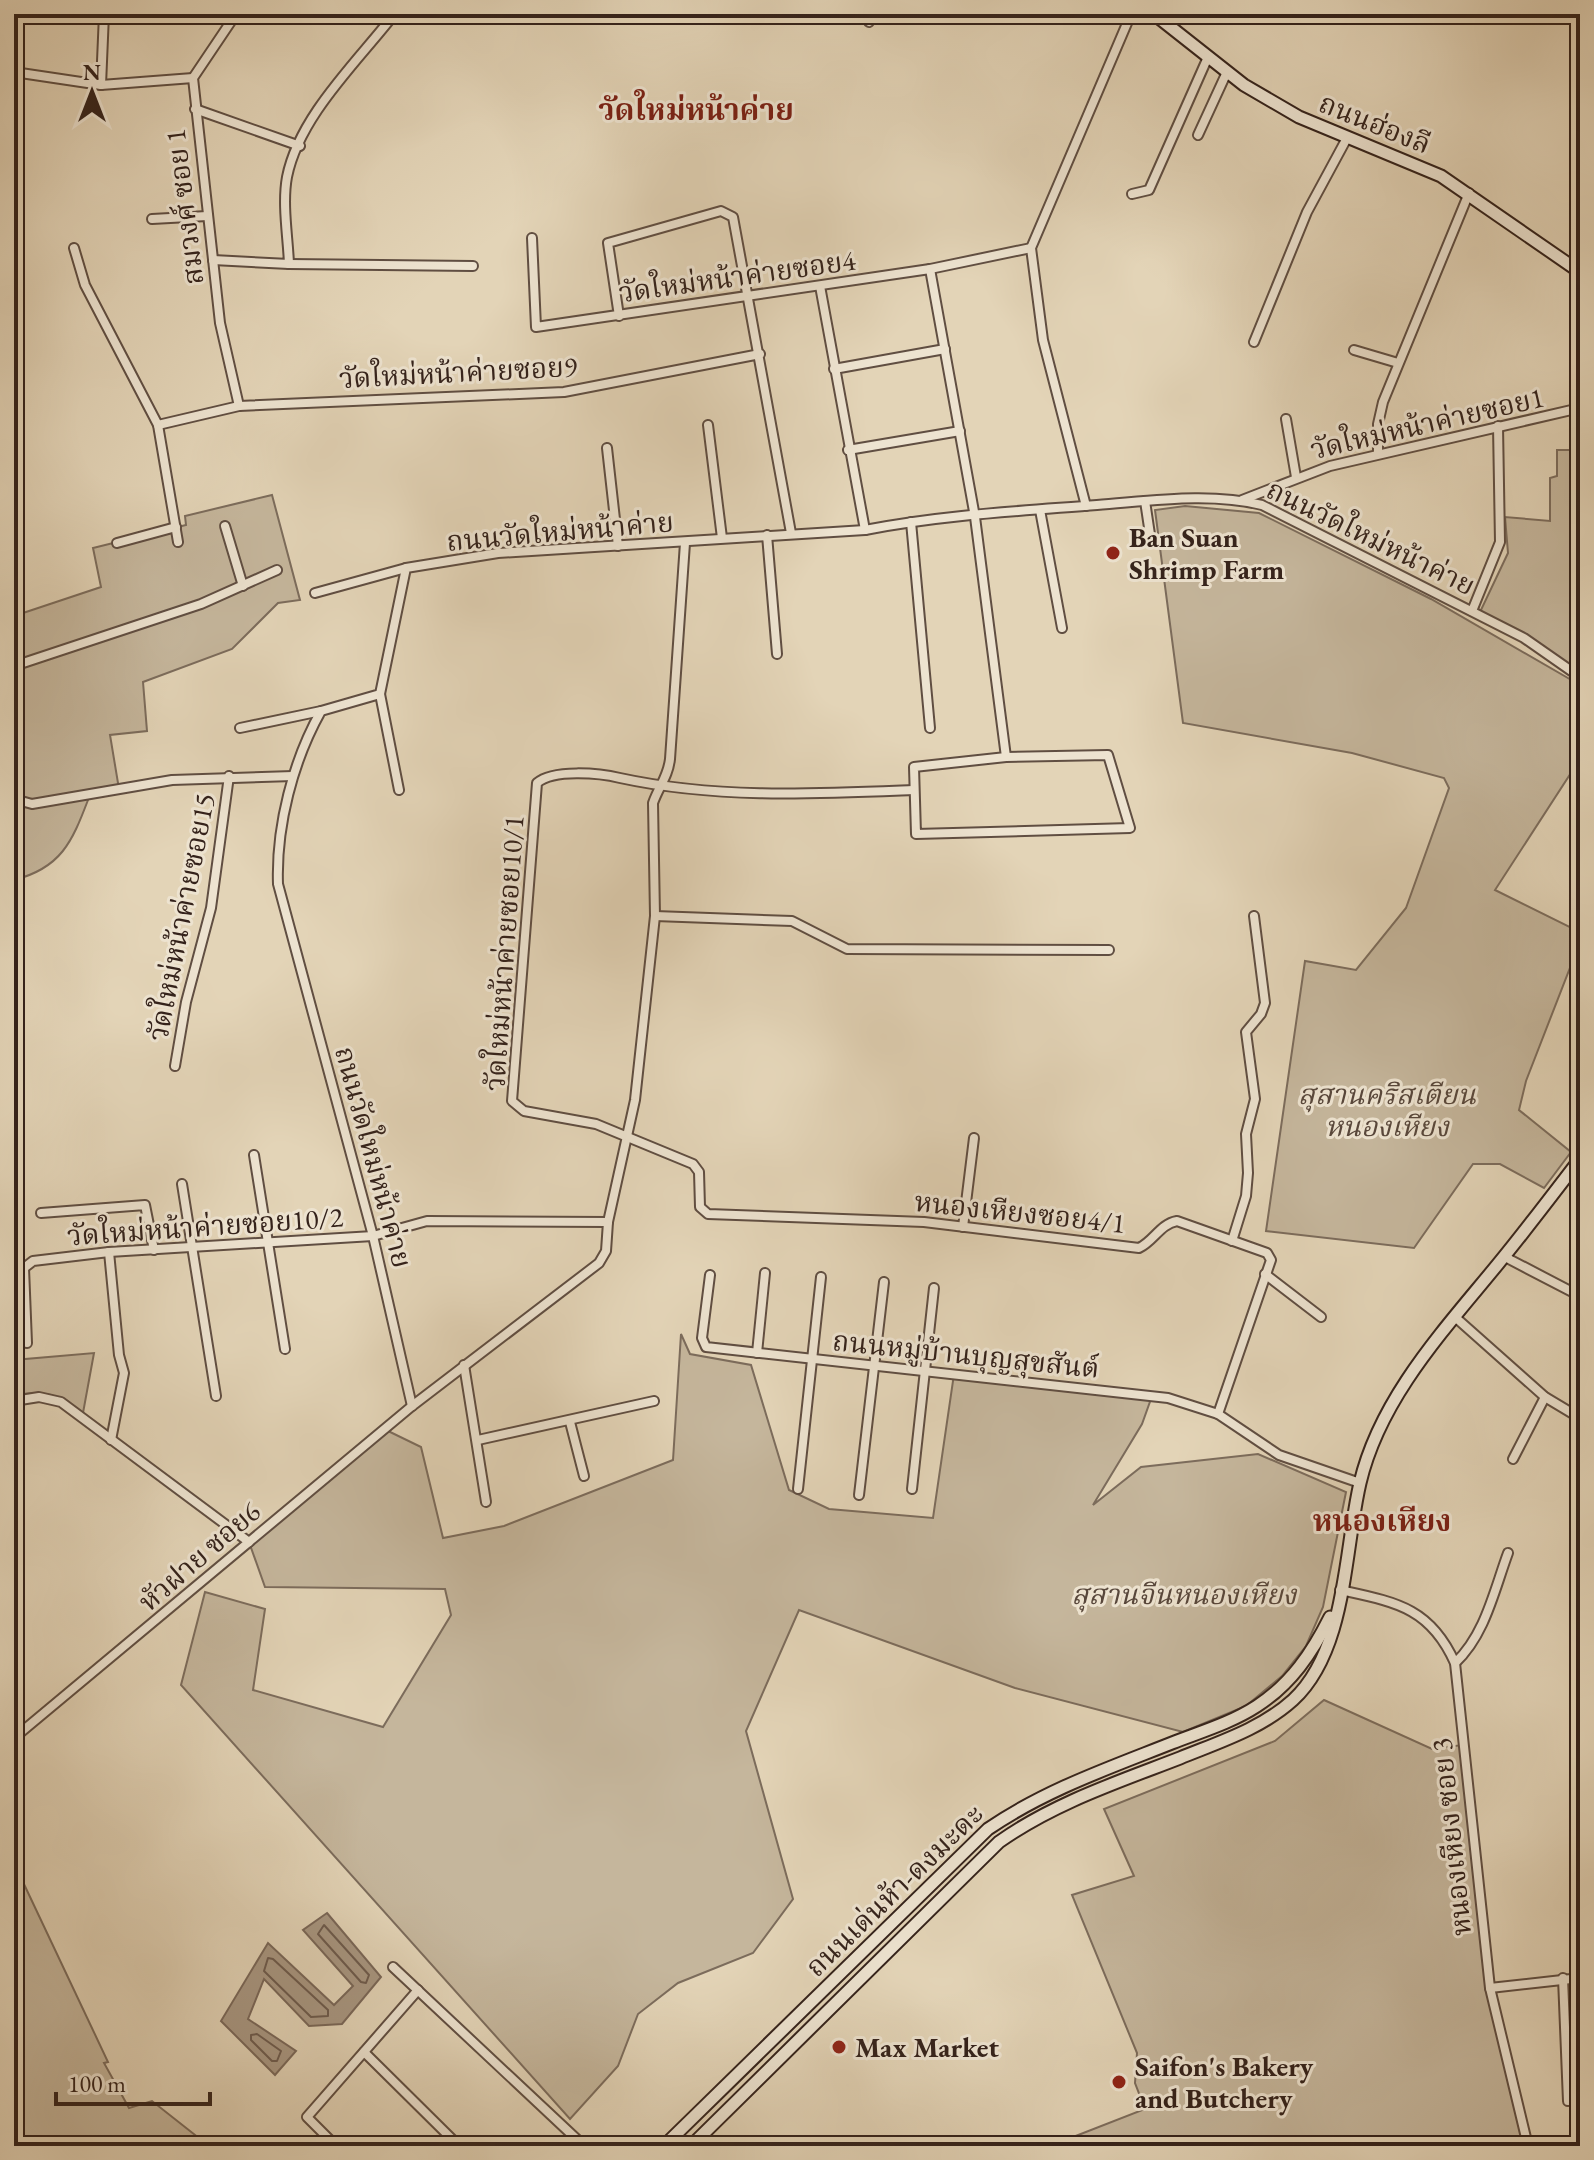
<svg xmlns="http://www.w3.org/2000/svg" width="1594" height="2160" font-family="'EB Garamond','Noto Serif Thai',serif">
<rect width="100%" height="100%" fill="#e3d4b7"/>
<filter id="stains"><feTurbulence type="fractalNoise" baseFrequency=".0025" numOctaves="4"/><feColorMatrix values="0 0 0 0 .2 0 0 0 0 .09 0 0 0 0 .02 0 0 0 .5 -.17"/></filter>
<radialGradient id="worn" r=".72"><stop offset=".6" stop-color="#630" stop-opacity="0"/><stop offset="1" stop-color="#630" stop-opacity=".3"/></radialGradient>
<g fill="#c5b69c" stroke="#7c6c5c" stroke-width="2">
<polygon points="1580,436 1580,655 1572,667 1480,612 1508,553 1505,517 1550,521 1550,478 1557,476 1557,450 1579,450"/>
<path d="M 272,495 L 300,600 L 278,603 L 232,649 L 143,682 L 147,731 L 110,735 L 119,789 L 85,796 L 88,800 C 72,842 61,868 14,880 L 14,616 L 101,587 L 93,548 L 186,525 L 185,516 Z"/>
<polygon points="1185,506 1259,513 1431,599 1580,685 1580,759 1495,890 1580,932 1580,942 1526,1081 1519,1110 1571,1152 1544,1188 1500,1164 1473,1164 1414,1248 1266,1231 1305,961 1356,970 1406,908 1449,788 1444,778 1352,753 1183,723 1155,510"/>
<polygon points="681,1334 690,1354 751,1365 789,1490 829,1509 933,1518 954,1374 1152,1396 1142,1424 1093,1505 1141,1467 1258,1454 1346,1492 1323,1607 1306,1646 1282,1676 1246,1706 1183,1732 1015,1688 799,1610 746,1731 793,1899 753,1953 678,1983 638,2014 618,2066 570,2119 181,1685 205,1592 265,1609 253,1690 383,1727 451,1615 445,1589 265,1587 249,1542 384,1429 421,1447 443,1538 504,1526 673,1460"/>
<path d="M 94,1353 L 83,1413 C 58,1394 45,1390 14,1395 L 14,1360 Z"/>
<polygon points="1324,1700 1432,1749 1462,1745 1493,1997 1528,2146 1050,2146 1145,2109 1135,2083 1137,2053 1072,1895 1134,1876 1104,1809 1275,1741"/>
<polygon points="14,1863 108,2062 104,2063 129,2108 152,2101 209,2146 14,2146"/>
</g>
<polygon fill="#a89782" stroke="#7a6859" stroke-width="2" points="327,1913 381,1977 342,2024 309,2026 264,1979 248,2019 296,2051 275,2075 221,2021 268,1943 334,2005 353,1986 303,1930"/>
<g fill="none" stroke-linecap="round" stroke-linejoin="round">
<g stroke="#6e5c4e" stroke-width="2">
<polygon points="324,1925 369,1975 366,1983 361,1982 318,1934"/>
<polygon points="268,1958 273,1959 328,2010 328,2016 311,2017 264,1971"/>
<polygon points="257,2034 281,2051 277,2061 272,2061 251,2040 251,2035"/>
</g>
<g stroke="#604e42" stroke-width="12">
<g id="street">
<polyline points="236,14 193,78 220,323 239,406"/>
<polyline points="869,22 873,14"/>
<polyline points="14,72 101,85 193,78"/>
<polyline points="101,85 104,14"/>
<polyline points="195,109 300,146"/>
<polyline points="1198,135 1227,72"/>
<polyline points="1132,194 1149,190 1208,57"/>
<polyline points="152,219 207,216"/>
<polyline points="532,238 536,327 930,269 1031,248"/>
<polyline points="74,248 85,285 158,425 178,542"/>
<path d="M 213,260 L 289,264 C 288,237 282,204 287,177 C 299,117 356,63 392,17"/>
<polyline points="289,264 473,266"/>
<polyline points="930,269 975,517 1006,757 914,767 916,834 1130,828 1108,755 1006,757"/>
<polyline points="820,286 865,530"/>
<polyline points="619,316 608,243 721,211 733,217 791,533"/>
<polyline points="1254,342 1307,212 1347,138"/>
<polyline points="1354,350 1398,363"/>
<polyline points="834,369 945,349"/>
<polyline points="1286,419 1296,477"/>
<polyline points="158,425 239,406 564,392 760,354"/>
<polyline points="708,425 722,538"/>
<polyline points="607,448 618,546"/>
<polyline points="848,450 960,431"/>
<polyline points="1378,453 1378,424 1383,402 1469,193"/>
<polyline points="1242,500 1330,466 1580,408"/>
<polyline points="1145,501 1151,541"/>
<polyline points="1086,506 1043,340 1031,248 1131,14"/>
<polyline points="1040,510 1062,628"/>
<polyline points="911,522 930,728"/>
<polyline points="225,526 243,586"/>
<polyline points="767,535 777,654"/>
<polyline points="117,543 176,527"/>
<polyline points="315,593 406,568"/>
<polyline points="1472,611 1500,542 1498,426"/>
<polyline points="14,666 201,604 277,570"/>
<polyline points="380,694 399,790"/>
<polyline points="240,728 321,711"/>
<path d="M 913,790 C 814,794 717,799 620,778 C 599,773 553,769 537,783 L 512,1101 L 524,1111 L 596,1124 L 693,1164 L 699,1172 L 700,1207 L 708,1214 L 924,1222 L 1139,1248 C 1154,1241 1160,1224 1177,1221 L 1267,1253 L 1271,1260 L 1218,1414"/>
<polyline points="14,799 32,804 172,780 293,776"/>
<polyline points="655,916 792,921 847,949 1109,950"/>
<polyline points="175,1066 186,1002 211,908 229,776"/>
<polyline points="254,1155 285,1349"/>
<polyline points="182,1184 216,1396"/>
<polyline points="41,1213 145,1205 154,1250"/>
<polyline points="963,1227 974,1138"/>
<polyline points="1232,1241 1246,1196 1248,1173 1246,1134 1255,1099 1246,1032 1261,1014 1265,1003 1254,916"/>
<polyline points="109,1252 119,1355 124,1373 111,1440"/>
<polyline points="1505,1257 1580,1296"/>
<polyline points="1265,1274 1321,1317"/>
<polyline points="710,1275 702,1338 706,1347 1168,1398 1218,1414 1279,1455 1360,1483"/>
<polyline points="1455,1317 1545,1397 1580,1418"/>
<polyline points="27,1343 24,1268 33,1261 109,1252 373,1236 427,1221 608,1222"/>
<polyline points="757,1353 765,1273"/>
<polyline points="464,1365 486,1502"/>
<polyline points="14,1401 39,1397 61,1402 249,1542"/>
<path d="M 412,1406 L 373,1236 L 278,884 C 276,826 293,761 321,711 L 380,694 L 406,568 L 498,553 L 865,530 C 941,515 1020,511 1097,505 C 1151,501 1209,492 1262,505 L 1524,638 L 1580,677"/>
<polyline points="570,1422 584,1476"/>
<polyline points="478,1440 654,1401"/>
<polyline points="1513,1459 1545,1397"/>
<polyline points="798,1489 821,1277"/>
<polyline points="912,1489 934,1288"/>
<polyline points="859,1495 884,1282"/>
<path d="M 1340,1590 C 1395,1602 1430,1607 1455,1663 L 1490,1988 L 1528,2146"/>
<path d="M 1455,1663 C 1485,1635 1494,1591 1508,1553"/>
<path d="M 14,1738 L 412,1406 L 599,1263 L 606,1251 L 608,1222 L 635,1100 L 655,916 L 653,803 C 659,786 668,777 670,759 L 685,543"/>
<polyline points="393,1967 584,2146"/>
<polyline points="1563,1978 1568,2101"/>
<polyline points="1490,1988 1580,1978"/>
<polyline points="364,2052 459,2146"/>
<polyline points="336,2146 307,2117 418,1990"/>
</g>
</g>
<g stroke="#34221b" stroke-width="15">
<g id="secondary">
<polyline points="1154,14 1244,85 1299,117 1441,176 1580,272"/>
<path d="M 664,2146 L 988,1829 C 1045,1790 1109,1768 1172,1743 C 1200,1732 1231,1723 1257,1706 C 1291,1684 1312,1653 1330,1617"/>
<path d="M 691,2146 L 999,1842 C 1054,1803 1118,1782 1180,1758 C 1219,1742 1261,1729 1293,1700 C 1347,1650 1344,1551 1360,1483 C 1380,1398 1444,1330 1498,1264 C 1526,1230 1553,1194 1580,1159"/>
</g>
</g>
<use href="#street" stroke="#ede3d0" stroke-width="8"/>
<use href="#secondary" stroke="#ede3d0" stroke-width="11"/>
</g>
<g fill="#8f2418" stroke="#ede3d0" stroke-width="3">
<circle cx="1113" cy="553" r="8"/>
<circle cx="839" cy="2047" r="8"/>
<circle cx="1119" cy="2082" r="8"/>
</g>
<g text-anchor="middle" stroke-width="6" stroke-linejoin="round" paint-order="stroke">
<g font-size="28" fill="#34221b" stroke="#ede3d0">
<text transform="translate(1375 123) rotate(22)" y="10">ถนนฮ่องลี</text>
<text transform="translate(184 207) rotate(-97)" y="10">สมวงศ์ ซอย 1</text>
<text transform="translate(737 276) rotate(-8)" y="10">วัดใหม่หน้าค่ายซอย4</text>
<text transform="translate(458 372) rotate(-3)" y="10">วัดใหม่หน้าค่ายซอย9</text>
<text transform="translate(1427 423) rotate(-13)" y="10">วัดใหม่หน้าค่ายซอย1</text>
<text transform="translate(560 531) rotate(-5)" y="10">ถนนวัดใหม่หน้าค่าย</text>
<text transform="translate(1371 537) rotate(26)" y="10">ถนนวัดใหม่หน้าค่าย</text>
<text transform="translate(181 917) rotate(-79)" y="10">วัดใหม่หน้าค่ายซอย15</text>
<text transform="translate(504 953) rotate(-86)" y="10">วัดใหม่หน้าค่ายซอย10/1</text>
<text transform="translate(374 1157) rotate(75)" y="10">ถนนวัดใหม่หน้าค่าย</text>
<text transform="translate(1020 1212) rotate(6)" y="10">หนองเหียงซอย4/1</text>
<text transform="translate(205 1226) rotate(-4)" y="10">วัดใหม่หน้าค่ายซอย10/2</text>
<text transform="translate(966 1354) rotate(6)" y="10">ถนนหมู่บ้านบุญสุขสันต์</text>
<text transform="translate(199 1556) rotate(-41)" y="10">หัวฝาย ซอย6</text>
<text transform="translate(1451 1837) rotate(-96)" y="10">หนองเหียง ซอย 3</text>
<text transform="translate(894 1890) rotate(-44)" y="10">ถนนเด่นห้า-ดงมะดะ</text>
</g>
<g font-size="28" font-weight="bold" fill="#34221b" stroke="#ede3d0" text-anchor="start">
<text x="1129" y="547">Ban Suan<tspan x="1129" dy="32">Shrimp Farm</tspan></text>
<text x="855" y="2057">Max Market</text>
<text x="1135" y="2076">Saifon's Bakery<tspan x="1135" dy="32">and Butchery</tspan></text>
</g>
<g font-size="28" font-style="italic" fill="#58473b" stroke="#ede3d0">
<text x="1387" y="1104">สุสานคริสเตียน<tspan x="1387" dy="32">หนองเหียง</tspan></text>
<text x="1184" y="1604">สุสานจีนหนองเหียง</text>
</g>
<g font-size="30" font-weight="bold" fill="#7a1f14" stroke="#ede3d0">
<text x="696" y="120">วัดใหม่หน้าค่าย</text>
<text x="1382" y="1531">หนองเหียง</text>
</g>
</g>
<rect width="1594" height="2160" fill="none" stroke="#e3d4b7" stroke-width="48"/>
<rect x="16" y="16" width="1562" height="2128" fill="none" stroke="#34221b" stroke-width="4"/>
<rect x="24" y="24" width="1546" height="2112" fill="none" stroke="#34221b" stroke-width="2"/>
<g transform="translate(92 92)" stroke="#ede3d0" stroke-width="6" paint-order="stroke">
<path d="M0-6L14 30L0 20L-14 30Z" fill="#34221b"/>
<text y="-12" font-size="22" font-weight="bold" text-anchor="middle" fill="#34221b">N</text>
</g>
<path d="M56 2092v12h154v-12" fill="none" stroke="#34221b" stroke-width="4"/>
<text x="68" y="2092" font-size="24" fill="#34221b" stroke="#ede3d0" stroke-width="6" paint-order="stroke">100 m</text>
<rect width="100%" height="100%" filter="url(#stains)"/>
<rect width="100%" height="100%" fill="url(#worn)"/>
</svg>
